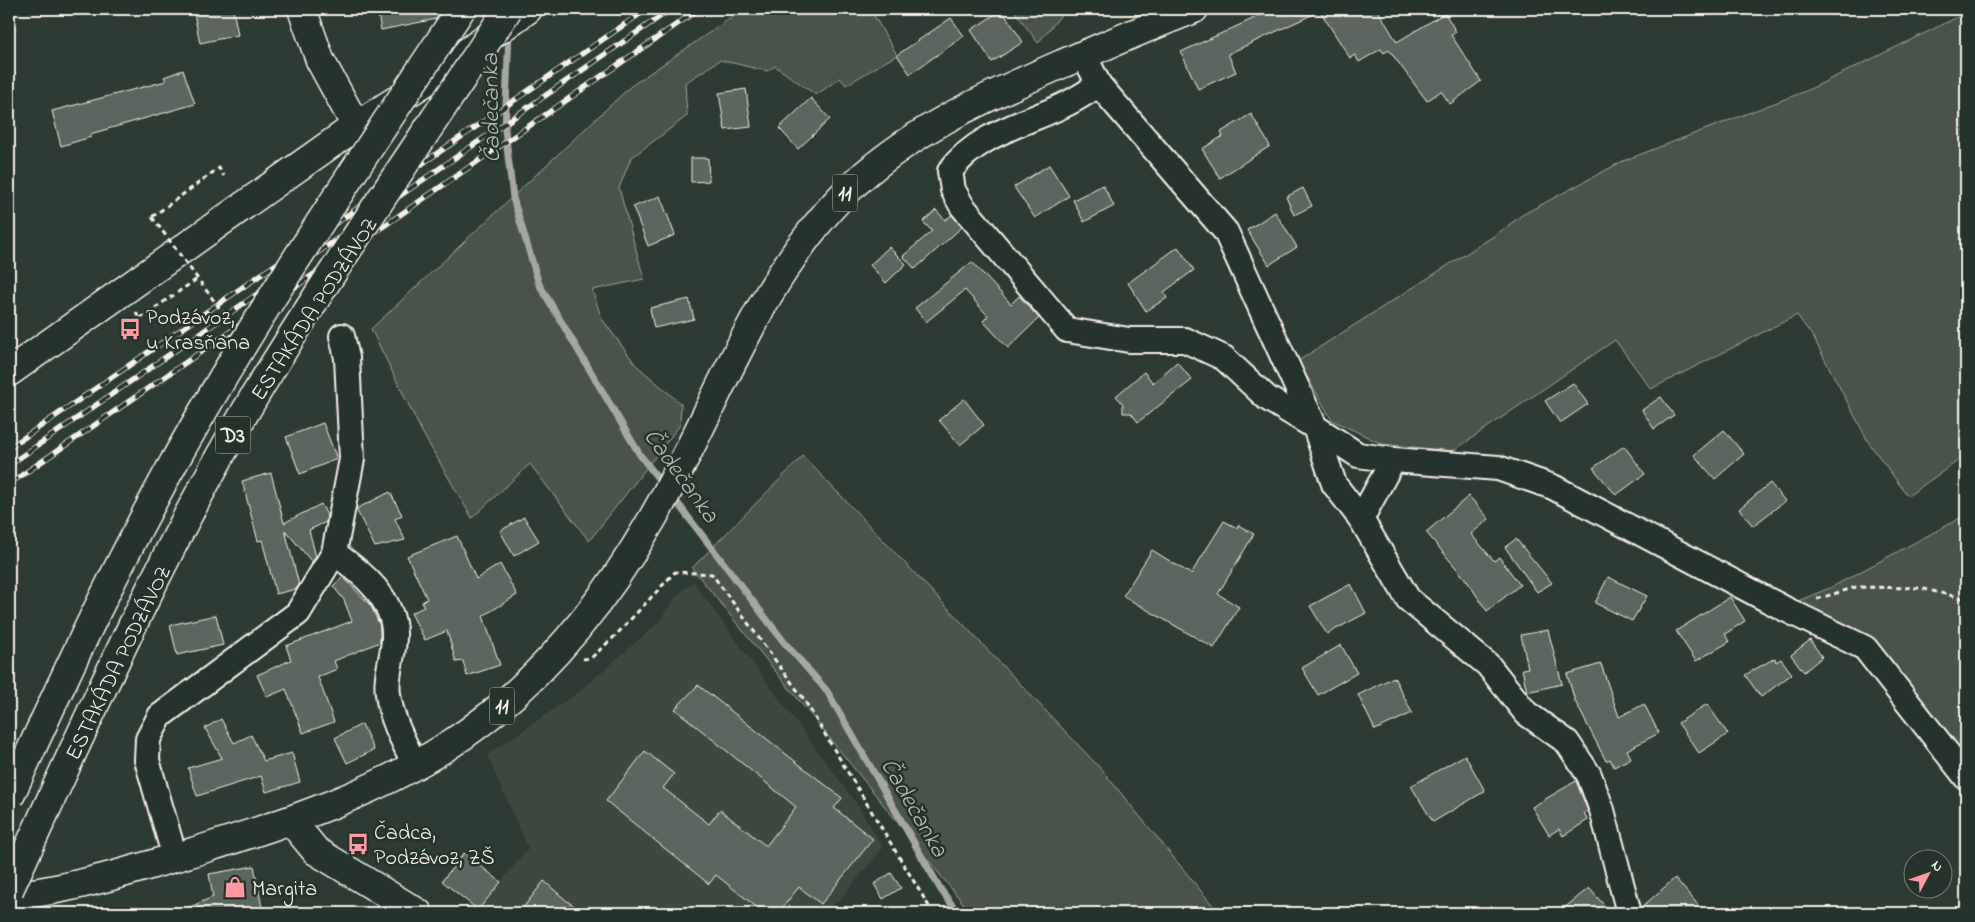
<svg xmlns="http://www.w3.org/2000/svg" width="1975" height="922" font-family="'Indie Flower',sans-serif">
<rect width="100%" height="100%" fill="#2e3b34"/>
<filter id="ink" filterUnits="userSpaceOnUse"><feTurbulence type="fractalNoise" baseFrequency=".02" numOctaves="2"/><feDisplacementMap in="SourceGraphic" scale="10" xChannelSelector="R" yChannelSelector="G"/><feConvolveMatrix kernelMatrix="1 2 1 2 8 2 1 2 1" color-interpolation-filters="sRGB"/></filter>
<g filter="url(#ink)">
<polygon fill="#3c4841" points="693,582 859,807 883,848 839,901 818,913 476,913 528,848 487,755 576,694 657,624 677,595"/>
<g fill="#48524c" stroke="#9ea29a">
<polygon points="744,9 870,9 897,55 846,85 840,78 816,95 775,66 767,71 720,60 685,83 687,116 631,158 619,188 644,279 592,290 602,319 636,365 681,404 680,425 589,541 530,464 472,518 422,432 371,329 631,86"/>
<polygon points="1013,9 1066,9 1038,43"/>
<polygon points="1966,13 1966,455 1908,496 1869,443 1813,337 1797,315 1651,389 1615,340 1453,451 1382,444 1332,420 1298,361 1497,234 1522,215 1623,161 1806,91"/>
<polygon points="803,456 1101,769 1219,913 971,913 692,568"/>
<polygon points="1966,515 1966,760 1865,643 1834,618 1798,601 1832,587"/>
</g>
<g fill="none" stroke-linecap="round" stroke-linejoin="round">
<g stroke="#a4a8a0" stroke-width="7">
<polyline points="509,32 505,130 513,198 539,284 640,455 664,486"/>
<polyline points="672,496 784,642 827,691 941,890 958,913"/>
</g>
</g>
<g fill="#5c655e" stroke="#f4f1e8">
<polygon points="215,9 233,9 238,35 200,43 194,13"/>
<polygon points="377,9 442,9 436,19 381,30"/>
<polygon points="1274,9 1377,9 1397,42 1445,13 1456,32 1451,35 1481,81 1450,104 1441,91 1427,101 1389,50 1384,53 1381,49 1359,62 1355,55 1350,58 1320,11 1228,54 1236,72 1198,89 1181,52"/>
<polygon points="1002,10 1023,42 992,62 971,30"/>
<polygon points="951,18 964,36 910,74 897,55"/>
<polygon points="183,70 195,104 90,134 91,137 61,146 52,111 166,81 164,77"/>
<polygon points="746,89 751,127 725,130 719,93"/>
<polygon points="811,98 830,119 798,149 779,128"/>
<polygon points="1251,114 1270,146 1220,178 1202,149 1223,136 1221,132"/>
<polygon points="691,158 708,158 709,181 691,182"/>
<polygon points="1049,165 1069,196 1035,218 1014,187"/>
<polygon points="1103,185 1114,206 1084,222 1073,200"/>
<polygon points="1303,188 1312,206 1294,215 1286,197"/>
<polygon points="660,196 675,235 648,246 633,207"/>
<polygon points="936,210 945,220 952,215 962,227 915,269 903,256 932,231 923,222"/>
<polygon points="1275,212 1297,247 1269,265 1247,230"/>
<polygon points="889,247 906,264 886,283 870,265"/>
<polygon points="1178,247 1194,270 1164,292 1167,298 1146,311 1128,283"/>
<polygon points="972,262 1011,304 1019,296 1039,318 1008,348 983,321 988,316 965,290 926,322 915,308"/>
<polygon points="689,299 694,319 654,328 650,308"/>
<polygon points="1177,362 1192,380 1138,422 1131,413 1123,413 1123,404 1116,396 1144,372 1153,383"/>
<polygon points="1573,383 1588,404 1560,423 1545,401"/>
<polygon points="1661,397 1674,415 1654,429 1642,410"/>
<polygon points="964,399 984,425 960,445 939,420"/>
<polygon points="323,423 337,459 300,474 286,437"/>
<polygon points="1724,430 1744,454 1715,479 1694,455"/>
<polygon points="1624,446 1645,474 1616,495 1593,468"/>
<polygon points="271,473 284,523 321,504 327,515 326,522 309,530 316,557 312,562 285,530 299,585 296,589 276,594 262,540 258,541 242,481"/>
<polygon points="1770,483 1785,501 1753,526 1739,509"/>
<polygon points="390,492 402,515 395,519 405,540 375,547 356,509"/>
<polygon points="1469,496 1489,519 1471,534 1494,561 1499,557 1520,585 1487,611 1467,581 1426,532"/>
<polygon points="524,517 539,541 514,556 500,531"/>
<polygon points="1224,521 1237,528 1238,525 1254,534 1218,594 1239,607 1214,648 1123,596 1152,550 1191,574"/>
<polygon points="457,536 476,579 500,564 517,595 483,616 500,665 467,676 463,661 456,662 447,631 425,640 411,613 424,607 422,602 427,599 407,556"/>
<polygon points="1516,539 1552,583 1537,592 1505,547"/>
<polygon points="343,577 371,606 380,626 380,642 334,661 337,669 318,677 334,722 303,733 286,689 267,697 257,675 291,660 286,646 352,621 344,600 333,586"/>
<polygon points="1608,577 1647,596 1632,621 1595,603"/>
<polygon points="1351,584 1366,613 1327,634 1310,606"/>
<polygon points="1730,597 1745,621 1725,634 1729,642 1696,661 1676,631"/>
<polygon points="216,615 223,645 177,655 170,625"/>
<polygon points="1548,630 1562,684 1527,692 1522,669 1528,668 1521,635"/>
<polygon points="1810,640 1822,657 1804,672 1791,655"/>
<polygon points="1341,645 1357,673 1318,695 1302,668"/>
<polygon points="1775,658 1776,662 1781,659 1792,674 1761,697 1745,675"/>
<polygon points="1601,664 1619,717 1644,704 1659,733 1627,750 1631,758 1614,767 1610,759 1606,761 1575,701 1567,674"/>
<polygon points="1394,677 1412,713 1375,730 1358,695"/>
<polygon points="698,685 842,798 834,808 873,839 821,904 799,887 778,913 764,913 716,875 709,884 606,801 645,751 674,774 663,788 709,824 720,810 766,846 796,807 675,709"/>
<polygon points="1707,704 1728,734 1699,753 1678,723"/>
<polygon points="221,719 234,743 251,735 264,761 292,753 300,782 266,792 261,776 197,796 188,768 222,758 205,728"/>
<polygon points="362,724 374,750 347,763 335,738"/>
<polygon points="1465,755 1485,791 1433,822 1411,786"/>
<polygon points="1576,781 1588,811 1584,813 1588,820 1563,836 1559,829 1549,835 1532,807"/>
<polygon points="464,853 501,882 478,910 442,881"/>
<polygon points="254,866 263,913 176,913 213,897 209,874"/>
<polygon points="891,873 901,888 883,899 874,884"/>
<polygon points="1675,878 1705,913 1642,913 1642,907"/>
<polygon points="544,881 567,901 584,913 519,913"/>
<polygon points="1589,888 1611,913 1558,913"/>
</g>
<g fill="none" stroke-linecap="round" stroke-linejoin="round">
<g stroke="#f4f1e8" stroke-width="28">
<g id="street">
<polyline points="1084,55 1099,85 1226,232 1315,427 1358,455 1393,460 1498,468 1553,487 1785,609 1865,648 1966,777"/>
<path d="M 1099,85 C 1088,91 1077,99 1066,104 C 1026,124 978,133 950,171 L 953,190 L 962,206 L 1067,330 L 1129,340 L 1185,340 L 1224,358 L 1267,398 L 1315,427 L 1334,484 L 1361,519 L 1408,599 L 1488,665 L 1526,713 L 1567,742 L 1589,775 L 1602,810 L 1629,913"/>
<polyline points="1361,519 1393,460"/>
<path d="M 334,553 C 362,572 396,600 394,637 C 394,655 385,676 388,694 C 391,719 404,742 415,765"/>
<polyline points="175,858 147,760 148,739 160,716 298,613 334,553 352,459 347,358 342,336"/>
</g>
</g>
<g stroke="#f4f1e8" stroke-width="31">
<g id="secondary">
<polyline points="302,9 320,60 356,126"/>
<polyline points="9,372 356,126 428,80 528,9"/>
<polyline points="291,821 316,851 418,913"/>
</g>
</g>
<g stroke="#f4f1e8" stroke-width="31">
<path id="primary" d="M 9,896 C 73,890 144,867 206,848 C 289,822 375,793 449,745 C 535,689 600,609 651,521 C 715,412 754,286 844,194 C 905,132 986,97 1064,63 C 1107,45 1150,26 1194,9"/>
</g>
<g stroke="#f4f1e8" stroke-width="3" stroke-dasharray="5 4" stroke-linecap="butt">
<polyline points="152,217 219,168 224,176"/>
<polyline points="136,312 139,319 197,279"/>
<polyline points="1817,599 1856,587 1920,588 1966,599"/>
<polyline points="583,659 591,658 615,636 675,572 712,574 803,698 933,913"/>
</g>
<use href="#street" stroke="#26332d" stroke-width="24"/>
<use href="#secondary" stroke="#26332d" stroke-width="28"/>
<use href="#primary" stroke="#26332d" stroke-width="28"/>
<g stroke="#f4f1e8" stroke-width="5.5">
<g id="rail">
<polyline points="9,448 647,9"/>
<polyline points="9,465 671,9"/>
<polyline points="9,484 699,9"/>
</g>
</g>
<use href="#rail" stroke="#26332d" stroke-width="4" stroke-dasharray="11" stroke-linecap="butt"/>
<g stroke="#f4f1e8" stroke-width="31" stroke-linecap="butt">
<g id="highway-bridge">
<path d="M 9,798 C 59,688 110,579 168,473 C 256,313 361,161 461,9"/>
<path d="M 9,890 C 86,724 160,555 254,397 C 334,265 423,138 508,9"/>
</g>
</g>
<polyline stroke="#f4f1e8" stroke-width="3" stroke-dasharray="5 4" stroke-linecap="butt" points="152,217 229,321"/>
<use href="#highway-bridge" stroke="#26332d" stroke-width="28"/>
</g>
</g>
<defs>
<g id="bus-bare" transform="scale(1.725)"><path d="M-5-6H5V4H4V6H2V4H-2V6H-4V4H-5ZM-3.5-4V0h7V-4ZM-3.5 1.2v1.5H-2V1.2ZM2 1.2v1.5H3.5V1.2Z" fill="#ff9aa2" stroke="#26332d" stroke-width="2.5" paint-order="stroke"/></g>
<g id="shop-bare" transform="scale(1.725)"><path d="M-5-2.5h2.3a2.7 3.5 0 0 1 5.4 0H5L5.5 6h-11ZM-1.5-2.5h3a1.5 2.3 0 0 0-3 0Z" fill="#ff9aa2" stroke="#26332d" stroke-width="2.5" paint-order="stroke"/></g>
</defs>
<g fill-rule="evenodd">
<use href="#bus-bare" x="130" y="329"/>
<use href="#bus-bare" x="358" y="844"/>
<use href="#shop-bare" x="235" y="887"/>
</g>
<g text-anchor="middle" stroke-width="5" stroke-linejoin="round" paint-order="stroke">
<g fill="#26332d" stroke="#b6b8b0" stroke-width="1">
<rect x="832.5" y="174.5" width="25" height="37" rx="4"/>
<rect x="215.5" y="416.5" width="35" height="37" rx="4"/>
<rect x="489.5" y="687.5" width="25" height="37" rx="4"/>
</g>
<g font-size="21" font-weight="bold" fill="#f4f1e8">
<text x="845" y="200">11</text>
<text x="233" y="442">D3</text>
<text x="502" y="713">11</text>
</g>
<g font-size="22" fill="#f4f1e8" stroke="#26332d">
<text transform="translate(313 308) rotate(-57)" y="8">ESTAKÁDA PODZÁVOZ</text>
<text transform="translate(117 662) rotate(-64)" y="8">ESTAKÁDA PODZÁVOZ</text>
</g>
<g font-size="22" fill="#f4f1e8" stroke="#26332d" text-anchor="start">
<text x="146" y="324">Podzávoz,<tspan x="146" dy="25">u Krasňana</tspan></text>
<text x="374" y="839">Čadca,<tspan x="374" dy="25">Podzávoz, ZŠ</tspan></text>
<text x="252" y="895">Margita</text>
</g>
<g font-size="24" font-style="italic" fill="#b8bab2" stroke="#26332d">
<text transform="translate(490 108) rotate(-91)" y="8">Čadečanka</text>
<text transform="translate(682 475) rotate(54)" y="8">Čadečanka</text>
<text transform="translate(915 807) rotate(60)" y="8">Čadečanka</text>
</g>
</g>
<rect width="1975" height="922" fill="none" stroke="#26332d" stroke-width="30"/>
<rect x="15" y="15" width="1945" height="892" fill="none" stroke="#f4f1e8" stroke-width="2" filter="url(#ink)"/>
<g transform="translate(1928 874) rotate(49)"><circle r="24" fill="#26332d" stroke="#787f78"/>
<path d="M0-4L9 19L0 12L-9 19Z" fill="#ff9aa2"/>
<text y="-8" font-size="14" font-weight="bold" text-anchor="middle" fill="#f4f1e8">N</text>
</g>
</svg>
